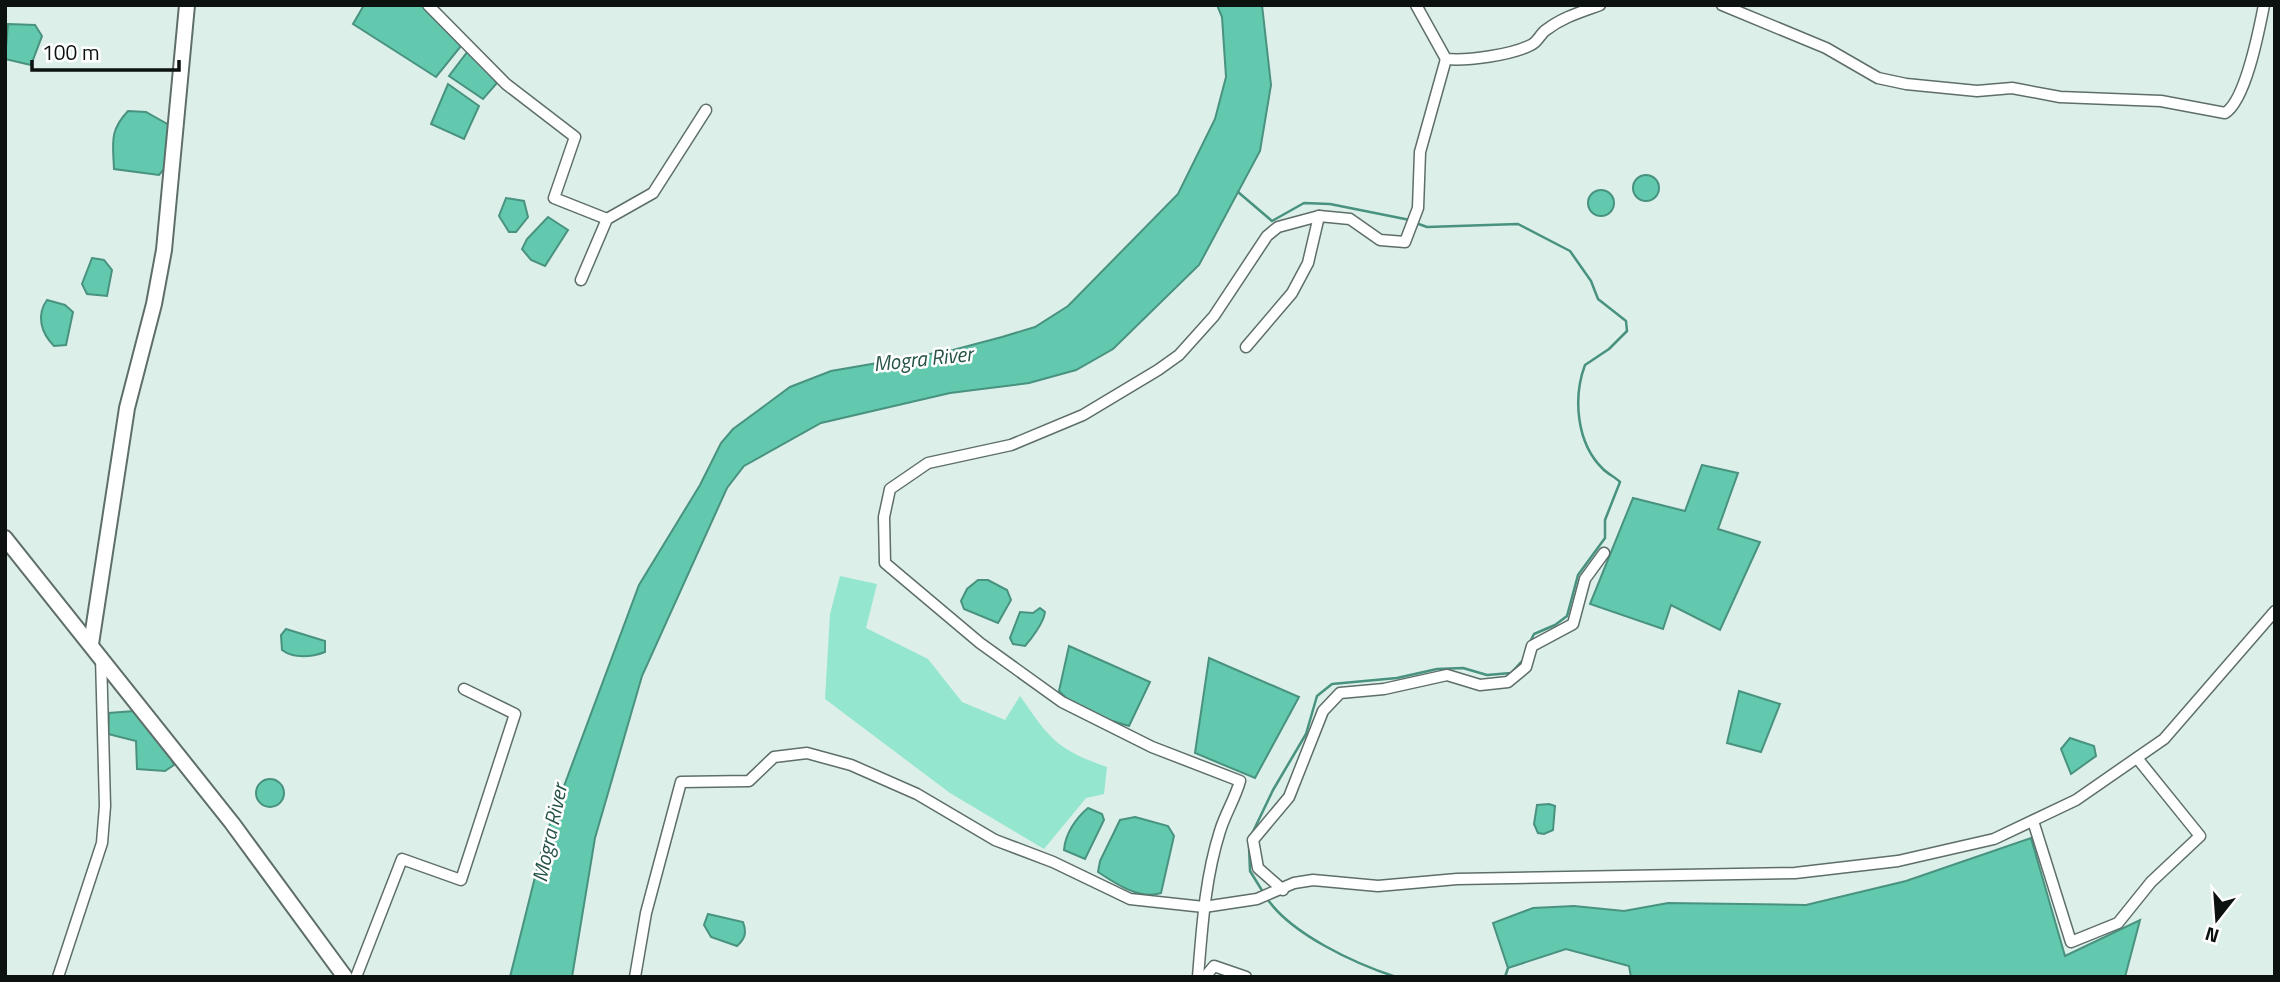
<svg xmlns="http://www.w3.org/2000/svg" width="2280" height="982" font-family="'Titillium Web',sans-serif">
<rect width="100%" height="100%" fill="#dcefe9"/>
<path fill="#94e6cf" d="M 840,576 L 877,584 L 866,628 L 928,659 L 962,702 L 1005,720 L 1020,696 C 1049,738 1057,750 1107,767 L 1104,794 L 1086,798 L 1044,849 L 950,793 L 825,699 L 830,614 Z"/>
<g fill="#62c9af" stroke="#48927f" stroke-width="2">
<polygon points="364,5 421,5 441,22 461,46 436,77 353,24"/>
<polygon points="1217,5 1262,5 1271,85 1260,151 1199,265 1113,349 1076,370 1029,383 950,393 821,423 744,466 727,488 642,676 595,838 572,977 510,977 545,837 639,585 700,485 721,443 733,429 790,387 831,371 953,350 1002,337 1035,327 1068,306 1178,194 1215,119 1226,77 1222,17"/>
<polygon points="8,24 35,25 42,36 31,65 5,59"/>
<polygon points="468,51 485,65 497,83 483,99 449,76"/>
<polygon points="448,84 479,106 464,139 431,124"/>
<path d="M 128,111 L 146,112 L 169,125 L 165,168 L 159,175 L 114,169 C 113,143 109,131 128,111 Z"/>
<circle cx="1646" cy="188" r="13"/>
<circle cx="1601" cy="203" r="13"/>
<polygon points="506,198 524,201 528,217 516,232 509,232 499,216"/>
<polygon points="548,217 568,230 545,266 531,260 522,249 527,239"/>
<polygon points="92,258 104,260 112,270 107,296 87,294 82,284"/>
<path d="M 47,300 L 65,305 L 73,312 L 66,345 L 54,346 C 41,333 36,315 47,300 Z"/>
<polygon points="1702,465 1738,473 1718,529 1760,542 1720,630 1671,605 1663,629 1590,604 1633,498 1685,511"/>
<polygon points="978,580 988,580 1007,590 1011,600 998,623 964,609 961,601 967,589"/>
<path d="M 1040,608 L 1045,612 C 1044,622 1032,638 1025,646 L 1013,644 L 1010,638 L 1020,612 L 1033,613 Z"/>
<path d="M 286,629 L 325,641 L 325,652 C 312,657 294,659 282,650 L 281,635 Z"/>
<polygon points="1069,646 1150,682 1129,726 1079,711 1059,691"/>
<polygon points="1209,658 1299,697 1255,778 1195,753"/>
<polygon points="1739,691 1780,704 1761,752 1727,743"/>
<polygon points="134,711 171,759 174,765 165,771 137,769 136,741 108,734 109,713"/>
<polygon points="2070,738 2094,746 2096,756 2071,774 2061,749"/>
<circle cx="270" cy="793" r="14"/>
<polygon points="1549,804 1555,806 1553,830 1544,834 1538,833 1534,824 1537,805"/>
<path d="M 1088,808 L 1102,814 L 1104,820 L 1085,859 L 1064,850 C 1065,834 1076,818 1088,808 Z"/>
<path d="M 1135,817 L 1168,826 L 1174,836 L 1161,893 C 1140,900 1116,884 1098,872 L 1100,861 L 1120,820 Z"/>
<polygon points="2031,838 2065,956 2140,920 2125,977 1631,977 1629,966 1566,949 1508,968 1493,923 1533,908 1574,906 1624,911 1668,903 1806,905 1906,881"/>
<path d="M 708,914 L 743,922 C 747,933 745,939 737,946 L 711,937 L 704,925 Z"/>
</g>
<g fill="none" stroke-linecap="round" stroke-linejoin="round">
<g stroke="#48927f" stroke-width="2.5">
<polyline points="1238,192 1272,221 1304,203 1330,204 1410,220"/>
<path d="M 1416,223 L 1427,227 L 1518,224 L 1570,251 L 1591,281 L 1598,299 L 1626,321 L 1627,331 L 1609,349 L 1585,365 C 1573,397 1576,443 1603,469 C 1608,474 1615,477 1620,482 L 1605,520 L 1605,538 L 1578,575 L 1567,616 L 1555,625 L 1534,634 L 1526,650"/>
<polyline points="1249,840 1273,790 1306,734 1317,696 1332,684 1397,678 1437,669 1463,668 1487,675 1511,673 1523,660"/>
<polyline points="1249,846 1250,871 1263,892"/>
<path d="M 1266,897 C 1290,934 1356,964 1396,977"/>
<polyline points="1505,977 1508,968"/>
</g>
<g stroke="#5e6e69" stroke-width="13">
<g id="street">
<polyline points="428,5 506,84 575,137 554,198 607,219 581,280"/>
<path d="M 1416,5 L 1446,59 C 1468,61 1511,55 1531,45 C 1538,42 1540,34 1546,30 C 1563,17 1581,12 1600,5"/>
<path d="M 1722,5 L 1826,48 L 1878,78 L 1906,84 L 1977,91 L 2012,88 L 2060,97 L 2161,101 L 2225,113 C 2246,100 2259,30 2264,5"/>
<polyline points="607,219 653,193 706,110"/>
<polyline points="1246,347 1292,293 1308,263 1319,216 1350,219 1380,240 1405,242 1418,208 1420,152 1446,59"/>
<polyline points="2033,821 2071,942 2118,923 2151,882 2200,836 2137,758"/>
<polyline points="1283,890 1258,868 1253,840 1289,797 1323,711 1340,693 1384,689 1447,675 1480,685 1508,682 1526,667 1532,646 1573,624 1585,579 1604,553"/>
<polyline points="58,977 102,843 105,806 101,657"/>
<polyline points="356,977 402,859 461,880 515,714 464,689"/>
<polyline points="635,977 646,913 681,782 749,781 774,757 807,753 851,765 917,794 995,840 1053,862 1130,899 1204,907 1257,899 1294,883 1313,880 1378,886 1457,879 1795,873 1898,861 1994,839 2076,800 2164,739 2275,611"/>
<path d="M 1198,977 C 1202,928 1205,878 1220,831 C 1225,814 1235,799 1240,781 L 1152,747 L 1062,702 L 980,643 L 885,563 L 884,517 L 890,489 L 928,463 L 1011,445 L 1083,415 L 1158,370 L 1179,355 L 1214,316 L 1267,236 L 1278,227 L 1319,216"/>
<polyline points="1205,977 1214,966 1246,977"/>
</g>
</g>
<g stroke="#5e6e69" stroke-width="18">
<g id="secondary">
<polyline points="5,538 232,823 345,977"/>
<polyline points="91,644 127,408 154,304 164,250 187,5"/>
</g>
</g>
<use href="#street" stroke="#fff" stroke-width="10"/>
<use href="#secondary" stroke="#fff" stroke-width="14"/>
</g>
<g text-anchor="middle" stroke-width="5" stroke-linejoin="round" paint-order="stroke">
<g font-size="21" font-style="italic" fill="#255246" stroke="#fff">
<text transform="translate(923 359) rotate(-6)" y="7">Mogra River</text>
<text transform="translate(550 833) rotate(-78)" y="7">Mogra River</text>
</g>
</g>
<rect width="2280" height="982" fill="none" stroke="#0b1210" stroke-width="14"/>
<g transform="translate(2217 919) rotate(197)" stroke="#ffffff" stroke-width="5" paint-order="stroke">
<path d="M0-5L12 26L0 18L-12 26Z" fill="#0b1210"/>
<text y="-10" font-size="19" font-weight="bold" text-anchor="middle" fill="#0b1210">N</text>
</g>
<path d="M32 60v10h147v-10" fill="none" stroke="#0b1210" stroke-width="3.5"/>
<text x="42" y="60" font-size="21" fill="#0b1210" stroke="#ffffff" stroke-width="5" paint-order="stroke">100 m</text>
</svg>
